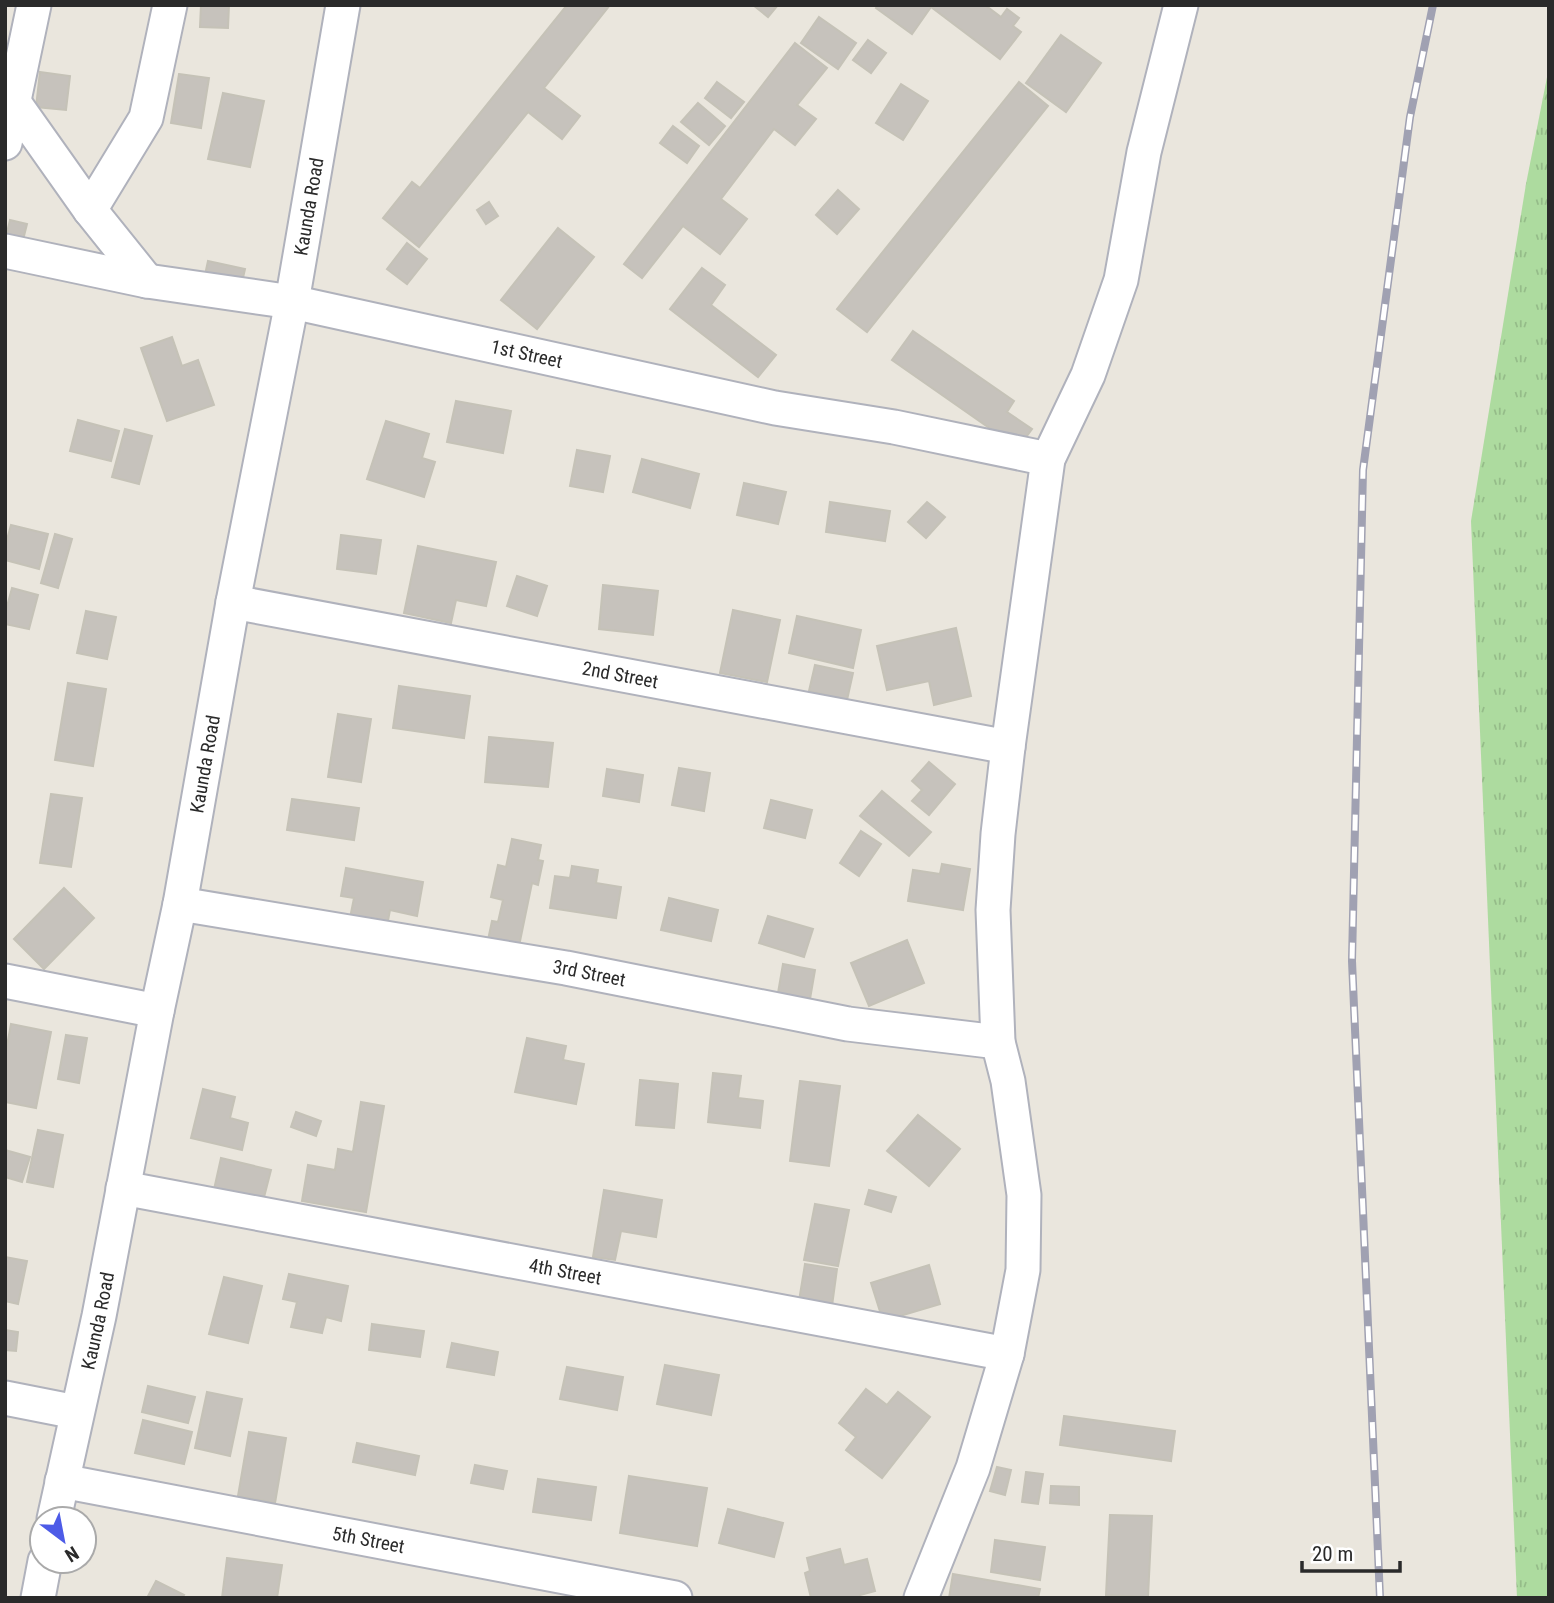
<svg xmlns="http://www.w3.org/2000/svg" width="1554" height="1603" font-family="'Roboto Condensed',sans-serif">
<defs>
<pattern id="grass-tufts" width="24" height="20" patternUnits="userSpaceOnUse" patternTransform="scale(1.75)"><rect width="24" height="20" fill="#addb9f"/><path d="M3 7l-1-3M5 7V3M7 7l1-3M15 17l-1-3M17 17v-4M19 17l1-3" fill="none" stroke="#95bc89"/></pattern>
</defs>
<rect width="100%" height="100%" fill="#eae6dd"/>
<polygon fill="url(#grass-tufts)" points="1549,67 1549,1598 1517,1598 1471,521 1526,184"/>
<g fill="#c6c2bc" stroke="#c5c2b7" stroke-width="2">
<polygon points="201,5 229,5 228,28 200,27"/>
<polygon points="567,5 610,5 544,88 580,116 562,139 528,112 419,247 383,218 412,182 420,188"/>
<polygon points="753,5 778,5 768,17"/>
<polygon points="878,5 985,5 1001,17 1007,9 1019,18 1013,26 1021,32 1000,59 931,7 912,34 876,8"/>
<polygon points="819,17 856,43 838,69 801,43"/>
<polygon points="1061,35 1101,63 1066,112 1026,83"/>
<polygon points="868,40 886,53 871,73 853,60"/>
<polygon points="795,43 827,68 797,105 816,119 795,145 774,129 721,199 747,219 720,254 683,226 642,278 624,264"/>
<polygon points="40,72 70,76 66,110 36,107"/>
<polygon points="179,74 209,78 201,128 171,123"/>
<polygon points="717,82 744,102 731,118 705,98"/>
<polygon points="1019,82 1048,106 867,332 837,309"/>
<polygon points="901,84 928,101 903,140 876,123"/>
<polygon points="223,93 264,101 250,167 208,159"/>
<polygon points="698,103 725,126 709,145 681,122"/>
<polygon points="673,126 699,146 687,163 660,143"/>
<polygon points="838,190 859,209 837,234 816,215"/>
<polygon points="489,202 498,216 486,224 477,210"/>
<polygon points="10,220 27,224 22,244 5,241"/>
<polygon points="558,228 594,257 537,329 501,300"/>
<polygon points="407,243 427,259 407,284 387,269"/>
<polygon points="208,261 245,269 240,291 203,284"/>
<polygon points="702,268 725,285 711,305 776,355 758,377 670,309"/>
<polygon points="913,331 1014,401 1007,412 1032,429 1018,448 892,360"/>
<polygon points="172,337 182,366 198,360 214,405 167,421 141,348"/>
<polygon points="456,401 511,411 503,453 447,442"/>
<polygon points="78,420 119,431 111,461 70,451"/>
<polygon points="386,421 429,434 422,458 435,462 424,497 367,479"/>
<polygon points="125,429 152,436 139,484 112,477"/>
<polygon points="577,450 610,456 603,492 570,486"/>
<polygon points="642,459 699,474 690,508 633,492"/>
<polygon points="744,483 786,492 778,524 737,515"/>
<polygon points="830,502 890,511 885,541 826,532"/>
<polygon points="927,502 945,517 926,538 908,522"/>
<polygon points="11,525 48,534 39,569 5,560 5,547"/>
<polygon points="55,534 72,539 58,588 41,583"/>
<polygon points="341,535 381,540 376,574 337,569"/>
<polygon points="418,546 496,562 486,606 456,600 451,623 404,613"/>
<polygon points="517,576 547,586 537,616 507,606"/>
<polygon points="603,585 658,591 653,635 599,629"/>
<polygon points="12,588 38,595 29,629 5,624 5,614"/>
<polygon points="733,610 780,620 767,682 720,673"/>
<polygon points="86,611 116,617 107,659 77,653"/>
<polygon points="797,616 861,630 853,668 789,653"/>
<polygon points="956,628 971,696 934,705 929,681 887,690 877,646"/>
<polygon points="815,665 853,673 847,700 809,691"/>
<polygon points="68,683 106,689 93,766 55,760"/>
<polygon points="399,686 470,696 464,738 393,728"/>
<polygon points="338,714 371,719 361,782 328,777"/>
<polygon points="489,737 553,743 548,787 485,782"/>
<polygon points="929,762 955,784 929,815 912,801 922,790 912,781"/>
<polygon points="679,768 710,773 704,811 672,805"/>
<polygon points="607,769 643,775 639,802 603,796"/>
<polygon points="882,791 931,832 909,856 860,816"/>
<polygon points="51,794 82,798 71,867 40,863"/>
<polygon points="292,799 359,808 354,840 287,830"/>
<polygon points="771,800 812,810 805,838 764,828"/>
<polygon points="861,831 881,844 859,876 840,863"/>
<polygon points="512,839 541,845 538,860 543,861 538,885 532,883 519,946 488,940 492,921 498,922 503,900 491,897 498,865 506,867"/>
<polygon points="942,864 970,869 963,910 908,901 913,870 940,874"/>
<polygon points="572,866 598,870 596,883 621,887 616,918 550,908 555,876 570,878"/>
<polygon points="346,868 423,882 417,916 390,910 386,931 349,923 354,898 341,896"/>
<polygon points="64,888 94,918 44,969 14,939"/>
<polygon points="669,898 718,910 711,941 661,930"/>
<polygon points="768,916 813,929 804,957 759,943"/>
<polygon points="907,940 924,983 869,1006 851,963"/>
<polygon points="783,964 815,970 810,999 778,993"/>
<polygon points="11,1024 51,1032 36,1108 5,1102 5,1056"/>
<polygon points="66,1035 87,1038 79,1083 58,1079"/>
<polygon points="527,1038 566,1046 563,1060 584,1064 576,1104 515,1092"/>
<polygon points="713,1073 741,1076 738,1098 763,1101 760,1128 708,1122"/>
<polygon points="640,1080 678,1084 674,1128 636,1125"/>
<polygon points="800,1081 840,1086 829,1166 790,1161"/>
<polygon points="203,1089 235,1097 230,1118 248,1123 242,1150 191,1138"/>
<polygon points="361,1102 384,1106 366,1212 302,1201 308,1165 335,1170 338,1149 353,1152"/>
<polygon points="296,1112 321,1121 316,1136 291,1127"/>
<polygon points="918,1115 960,1149 929,1186 887,1151"/>
<polygon points="38,1130 63,1135 53,1187 27,1182"/>
<polygon points="5,1150 30,1157 22,1182 5,1177"/>
<polygon points="221,1158 271,1170 262,1205 213,1194"/>
<polygon points="604,1190 662,1200 656,1237 621,1231 615,1260 593,1257"/>
<polygon points="869,1190 896,1197 891,1212 865,1204"/>
<polygon points="815,1204 849,1210 838,1266 804,1260"/>
<polygon points="5,1257 27,1261 18,1304 5,1301"/>
<polygon points="805,1264 837,1269 832,1306 799,1301"/>
<polygon points="929,1265 940,1304 883,1321 871,1283"/>
<polygon points="289,1274 348,1286 341,1321 326,1317 322,1333 291,1327 297,1302 283,1299"/>
<polygon points="224,1277 262,1286 248,1343 209,1334"/>
<polygon points="372,1324 424,1331 420,1357 369,1350"/>
<polygon points="5,1330 18,1332 16,1351 5,1350"/>
<polygon points="452,1343 498,1352 494,1375 447,1367"/>
<polygon points="665,1365 719,1375 711,1415 657,1404"/>
<polygon points="567,1367 623,1377 617,1410 560,1399"/>
<polygon points="148,1386 195,1397 188,1423 142,1412"/>
<polygon points="866,1389 887,1405 898,1392 930,1417 882,1478 846,1450 856,1437 839,1423"/>
<polygon points="207,1392 242,1399 230,1456 195,1448"/>
<polygon points="1064,1416 1175,1431 1171,1461 1060,1445"/>
<polygon points="143,1420 192,1432 184,1464 135,1453"/>
<polygon points="249,1432 286,1438 275,1503 238,1496"/>
<polygon points="357,1443 419,1456 415,1475 353,1462"/>
<polygon points="475,1465 507,1471 503,1489 471,1483"/>
<polygon points="997,1467 1011,1470 1005,1495 990,1491"/>
<polygon points="1026,1472 1043,1474 1038,1504 1022,1502"/>
<polygon points="629,1476 707,1488 697,1546 620,1533"/>
<polygon points="538,1479 596,1487 591,1520 533,1512"/>
<polygon points="1051,1486 1079,1487 1079,1505 1050,1503"/>
<polygon points="728,1509 783,1523 774,1557 719,1543"/>
<polygon points="1110,1515 1152,1516 1148,1597 1106,1595"/>
<polygon points="995,1540 1045,1547 1040,1580 991,1572"/>
<polygon points="840,1549 844,1565 867,1559 875,1591 860,1595 860,1598 811,1598 805,1573 810,1571 807,1558"/>
<polygon points="227,1558 282,1565 277,1598 222,1598"/>
<polygon points="953,1574 1040,1589 1038,1598 949,1598"/>
<polygon points="156,1581 184,1595 182,1598 147,1598"/>
</g>
<g fill="none" stroke-linecap="round" stroke-linejoin="round">
<g stroke="#b0b2bc" stroke-width="37">
<g id="minor">
<polyline points="15,104 90,210 147,281"/>
<polyline points="5,143 34,5"/>
<polyline points="90,210 146,118 170,5"/>
<path id="s1" d="M 5,251 L 147,281 L 292,302 L 775,408 L 894,427 L 1048,459"/>
<path id="s2" d="M 233,602 L 1008,747"/>
<path id="s3" d="M 180,904 L 566,968 L 848,1024 L 998,1042"/>
<polyline points="5,981 157,1011"/>
<path id="s4" d="M 123,1188 L 1007,1354"/>
<polyline points="5,1398 76,1412"/>
<path id="s5" d="M 62,1481 L 675,1598"/>
<path id="s6" d="M 54,1519 L 99,1316 L 157,1011 L 180,904 L 233,602 L 292,302 L 343,5"/>
<polyline points="38,1598 45,1561"/>
<polyline points="921,1598 973,1468 1007,1354 1023,1270 1024,1195 1008,1081 998,1042 993,910 998,834 1008,747 1048,459 1088,375 1121,280 1144,152 1181,5"/>
</g>
</g>
<use href="#minor" stroke="#fff" stroke-width="33"/>
<g stroke="#a0a1b2" stroke-width="8">
<polyline id="rail" points="1380,1598 1352,961 1363,470 1410,117 1433,5"/>
</g>
<use href="#rail" stroke="#fff" stroke-width="5" stroke-dasharray="16" stroke-linecap="butt"/>
</g>
<g text-anchor="middle" stroke-width="5" stroke-linejoin="round" paint-order="stroke">
<g font-size="19" fill="#2a2a2a" stroke="#fff">
<text dy="7" stroke="none"><textPath href="#s6" startOffset="1337">Kaunda Road</textPath></text>
<text dy="7" stroke="none"><textPath href="#s1" startOffset="532">1st Street</textPath></text>
<text dy="7" stroke="none"><textPath href="#s2" startOffset="394">2nd Street</textPath></text>
<text dy="7" stroke="none"><textPath href="#s6" startOffset="770">Kaunda Road</textPath></text>
<text dy="7" stroke="none"><textPath href="#s3" startOffset="415">3rd Street</textPath></text>
<text dy="7" stroke="none"><textPath href="#s4" startOffset="450">4th Street</textPath></text>
<text dy="7" stroke="none"><textPath href="#s6" startOffset="203">Kaunda Road</textPath></text>
<text dy="7" stroke="none"><textPath href="#s5" startOffset="312">5th Street</textPath></text>
</g>
</g>
<rect width="1554" height="1603" fill="none" stroke="#2a2a2a" stroke-width="14"/>
<g transform="translate(63 1540) rotate(148)"><circle r="33" fill="#ffffff" stroke="#aaaaaa" stroke-width="2"/>
<path d="M0-5L12 26L0 18L-12 26Z" fill="#4d5be7"/>
<text y="-10" font-size="19" font-weight="bold" text-anchor="middle" fill="#2a2a2a">N</text>
</g>
<path d="M1302 1561v10h98v-10" fill="none" stroke="#2a2a2a" stroke-width="3.5"/>
<text x="1312" y="1561" font-size="21" fill="#2a2a2a" stroke="#ffffff" stroke-width="5" paint-order="stroke">20 m</text>
</svg>
